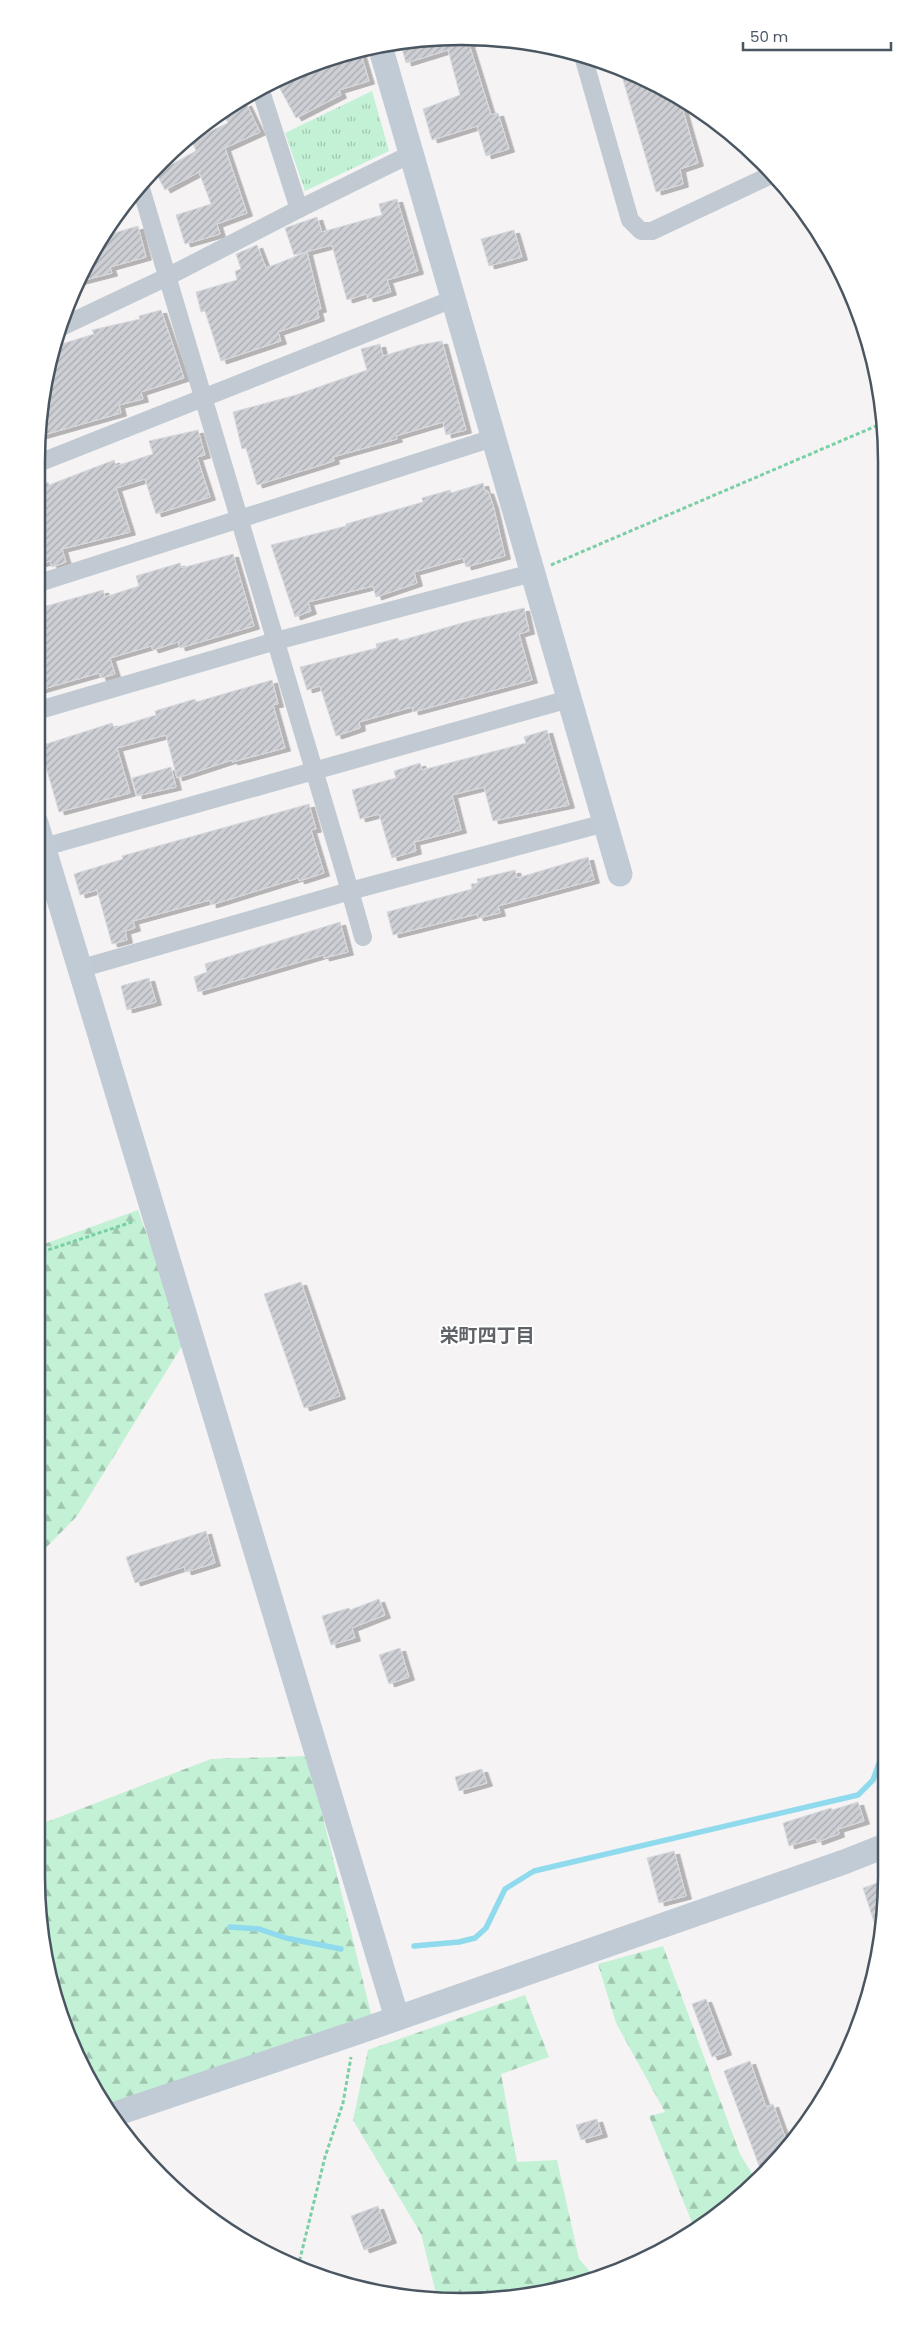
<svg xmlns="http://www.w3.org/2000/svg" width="923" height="2338" font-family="Poppins,'Noto Sans JP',sans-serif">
<defs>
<pattern id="grass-tufts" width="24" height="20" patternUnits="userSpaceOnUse" patternTransform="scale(1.25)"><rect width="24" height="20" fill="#c3f1d5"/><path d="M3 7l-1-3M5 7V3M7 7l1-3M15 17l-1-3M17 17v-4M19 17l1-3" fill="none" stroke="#a0c6b0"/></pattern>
<pattern id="forest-firs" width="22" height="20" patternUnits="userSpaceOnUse" patternTransform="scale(1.25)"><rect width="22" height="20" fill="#c3f1d5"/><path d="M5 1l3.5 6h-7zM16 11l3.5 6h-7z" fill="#a0c6b0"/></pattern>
<pattern id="building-hatch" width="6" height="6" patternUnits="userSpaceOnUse" patternTransform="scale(1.25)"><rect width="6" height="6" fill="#cdcfd5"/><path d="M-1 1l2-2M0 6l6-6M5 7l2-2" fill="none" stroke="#a8abb0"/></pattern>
<filter id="shadow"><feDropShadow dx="5.5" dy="3" stdDeviation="0" flood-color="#0004"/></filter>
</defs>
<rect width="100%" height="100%" fill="#f5f3f3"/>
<polygon fill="url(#grass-tufts)" points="372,91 389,151 305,191 285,133"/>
<g fill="url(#forest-firs)">
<polygon points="138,1210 185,1341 77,1516 36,1558 36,1247"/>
<polygon points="308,1756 373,2022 115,2120 93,2089 59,2013 36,1876 36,1826 211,1759"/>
<polygon points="663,1946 740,2154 754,2177 693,2232 695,2230 649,2116 665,2112 616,2023 598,1964"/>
<polygon points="525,1995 549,2057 501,2074 517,2162 557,2160 579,2259 596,2278 545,2294 437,2297 421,2234 353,2120 368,2050"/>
</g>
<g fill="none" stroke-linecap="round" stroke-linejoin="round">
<g stroke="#90daee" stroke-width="5.5">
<polyline points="230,1927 259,1929 286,1938 341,1949"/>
<polyline points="414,1946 459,1942 475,1938 486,1928 505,1889 534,1871 858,1795 873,1780 886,1744"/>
</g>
</g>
<g fill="url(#building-hatch)" stroke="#d7d9de" filter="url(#shadow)">
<polygon points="471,38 472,43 469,44 491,115 498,113 509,149 486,156 477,126 432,140 423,109 460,95 448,50 406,63 400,41"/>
<polygon points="360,51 369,81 339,90 341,95 296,118 279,87 283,85 281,82 330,61 328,58"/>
<polygon points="621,73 680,100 698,163 680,169 683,184 656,192"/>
<polygon points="246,103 260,132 225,148 247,213 217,224 220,234 185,244 176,215 211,204 199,172 165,190 156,173 194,152 196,150 191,140 228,123 223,114"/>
<polygon points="397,199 418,271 387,280 391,292 368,299 366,294 347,300 332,245 294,255 285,228 317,217 322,232 382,215 379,204"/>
<polygon points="138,226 146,257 110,267 112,273 77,282 104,236"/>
<polygon points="514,230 522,257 489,266 481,239"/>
<polygon points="257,245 266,268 307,252 321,309 317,310 319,318 278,332 281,341 221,361 205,311 201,312 196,292 237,280 235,271 241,269 236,254"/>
<polygon points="161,310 184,378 141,392 143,399 119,405 121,413 40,436 52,347 94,334 92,330 140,319 139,316"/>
<polygon points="442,341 466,430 446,435 443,422 396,436 397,439 333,457 334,461 257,485 246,448 242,449 233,412 296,395 367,370 361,349 380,344 383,356 419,345"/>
<polygon points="198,430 205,455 197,457 210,497 156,514 145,479 116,488 130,532 62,549 66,562 52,567 50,561 36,565 36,486 48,482 49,485 114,460 116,466 153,454 149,441"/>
<polygon points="483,483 485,491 488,491 493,505 505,556 466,567 463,558 414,572 417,583 376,597 373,586 308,602 311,611 295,617 271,545 346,526 346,524 423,502 422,498 450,490 451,493"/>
<polygon points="233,554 254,626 180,648 178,642 153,650 151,646 110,658 115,674 101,678 99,673 36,691 36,609 103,590 105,597 139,586 136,576 180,563 182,568"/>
<polygon points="524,608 529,631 519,634 532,680 413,712 412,707 359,722 360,728 336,736 320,686 307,690 300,667 377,648 376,644 398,638 399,641 469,621"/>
<polygon points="272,680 278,704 273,705 285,748 232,762 232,760 177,778 166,735 117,748 130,793 59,812 40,746 112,723 114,728 156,715 155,711 195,699 196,702"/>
<polygon points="547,730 569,805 493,821 484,787 452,795 461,830 414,842 416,851 392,858 379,814 360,819 352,790 396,778 394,771 420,763 422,770 526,743 524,737"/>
<polygon points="171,767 176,787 137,796 132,778"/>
<polygon points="309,804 316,829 311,830 324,873 299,881 298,878 211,905 210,900 133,921 135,928 125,931 127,940 112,944 97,890 80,895 74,874 123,859 122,856"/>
<polygon points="588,857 594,880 498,906 500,913 478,918 477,914 393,935 387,912 472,889 471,884 478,883 477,879 515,870 517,878"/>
<polygon points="340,922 348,952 324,958 323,955 198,992 194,977 207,972 205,964"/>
<polygon points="149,978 156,1002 127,1010 121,986"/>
<polygon points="301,1282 340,1396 304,1408 264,1294"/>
<polygon points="206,1531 215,1563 186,1572 184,1567 135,1583 126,1557"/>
<polygon points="379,1599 385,1615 352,1628 355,1638 331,1645 322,1616 349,1608 350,1610"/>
<polygon points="400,1648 409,1677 389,1684 379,1655"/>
<polygon points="482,1769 487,1783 459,1791 455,1777"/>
<polygon points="858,1802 864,1821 838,1829 839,1834 817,1842 816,1838 789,1846 783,1823 831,1808 832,1810"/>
<polygon points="674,1851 686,1896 659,1903 647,1858"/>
<polygon points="886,1880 881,1922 879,1937 863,1888"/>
<polygon points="706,1999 726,2052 712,2057 692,2004"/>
<polygon points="750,2061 766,2107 773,2104 788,2145 761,2171 724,2071"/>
<polygon points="597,2119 602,2134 581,2140 576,2125"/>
<polygon points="378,2206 391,2240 364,2250 351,2216"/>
</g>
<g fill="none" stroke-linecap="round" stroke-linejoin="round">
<g stroke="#7ad0a6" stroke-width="3" stroke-dasharray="4 2.5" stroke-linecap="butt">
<polyline points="551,565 883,423"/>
<polyline points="36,1254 135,1221"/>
<polyline points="298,2267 325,2157 343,2103 351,2057"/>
</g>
<g stroke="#c1cad2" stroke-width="18">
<polyline points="583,56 630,220 641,231 652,231 773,174"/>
<polyline points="260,88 299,209 411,154"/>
<polyline points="140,185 350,891 605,823"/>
<polyline points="59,328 167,277 299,209"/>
<polyline points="36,464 453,299"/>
<polyline points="36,584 493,438"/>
<polyline points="36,711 276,641 532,573"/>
<polyline points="44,847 569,699"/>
<polyline points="79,969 350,891 363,937"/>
</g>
<g stroke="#c1cbd6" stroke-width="25">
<polyline points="380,46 620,874"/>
<polyline points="36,823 397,2018"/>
<polyline points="112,2115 355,2033 844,1862 887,1845"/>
</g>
</g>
<g text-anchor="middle" stroke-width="4" stroke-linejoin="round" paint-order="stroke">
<g font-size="19" font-weight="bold" fill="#5f6368" stroke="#fff">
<text x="487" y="1342">栄町四丁目</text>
</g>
</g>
<path d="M0 0H923V2338H0ZM461 45H462A416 416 0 0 1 878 461V1877A416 416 0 0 1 462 2293H461A416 416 0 0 1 45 1877V461A416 416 0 0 1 461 45Z" fill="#fff" fill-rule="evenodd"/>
<path fill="none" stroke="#4a5661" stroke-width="2.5" d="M461 45H462A416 416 0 0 1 878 461V1877A416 416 0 0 1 462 2293H461A416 416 0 0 1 45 1877V461A416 416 0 0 1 461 45Z"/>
<path d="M743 42v8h148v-8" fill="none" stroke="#4a5661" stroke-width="2.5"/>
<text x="750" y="42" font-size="15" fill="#4a5661" stroke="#ffffff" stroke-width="4" paint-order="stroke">50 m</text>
</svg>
